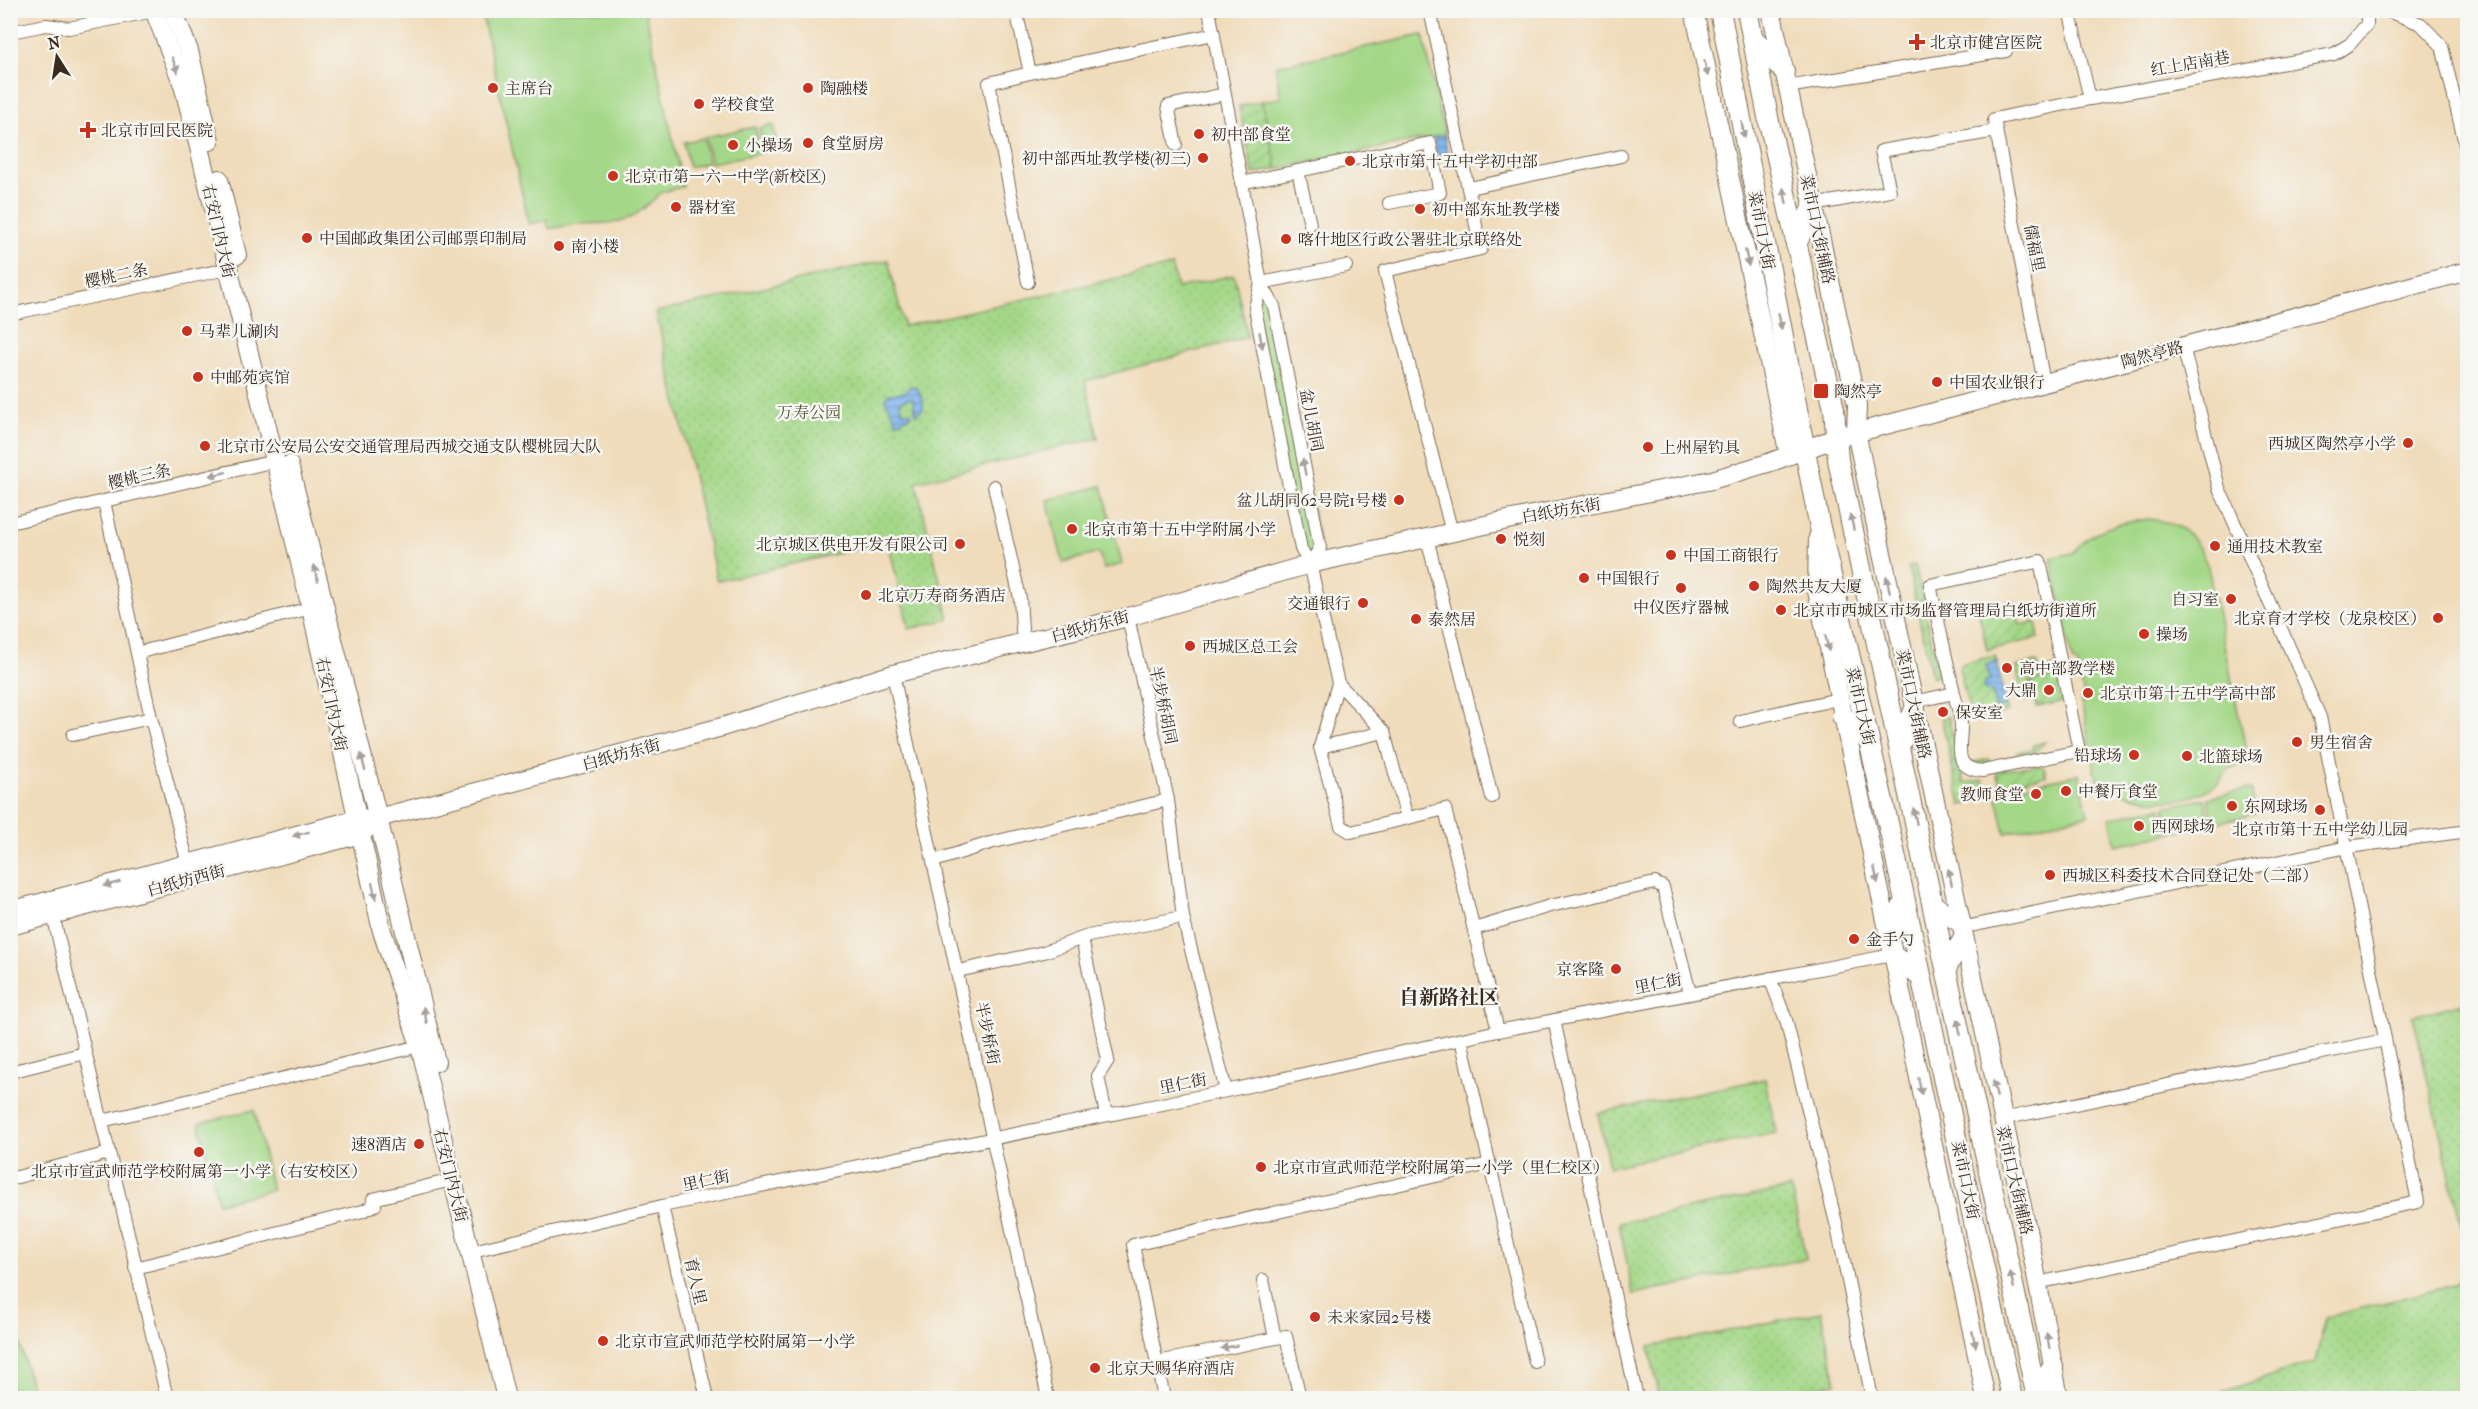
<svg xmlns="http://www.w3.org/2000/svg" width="2478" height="1409" font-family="'IM FELL French Canon','Noto Serif SC',serif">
<defs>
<pattern id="park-dots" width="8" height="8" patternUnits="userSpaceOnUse" patternTransform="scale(1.5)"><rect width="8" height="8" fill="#a4d888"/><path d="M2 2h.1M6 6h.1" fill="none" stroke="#8eba75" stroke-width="1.8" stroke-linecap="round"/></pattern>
<pattern id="garden-furrows" width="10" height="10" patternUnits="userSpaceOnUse" patternTransform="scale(1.5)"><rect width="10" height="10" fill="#a4d888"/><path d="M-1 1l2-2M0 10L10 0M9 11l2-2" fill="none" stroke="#8eba75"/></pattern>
<pattern id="water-rules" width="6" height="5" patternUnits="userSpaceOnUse" patternTransform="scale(1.5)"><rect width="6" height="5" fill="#7eb6ee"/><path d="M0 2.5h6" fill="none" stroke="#6894c0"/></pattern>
</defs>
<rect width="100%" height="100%" fill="#f6f6f2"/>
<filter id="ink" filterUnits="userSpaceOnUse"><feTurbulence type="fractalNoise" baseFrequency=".0167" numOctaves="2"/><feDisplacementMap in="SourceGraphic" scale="12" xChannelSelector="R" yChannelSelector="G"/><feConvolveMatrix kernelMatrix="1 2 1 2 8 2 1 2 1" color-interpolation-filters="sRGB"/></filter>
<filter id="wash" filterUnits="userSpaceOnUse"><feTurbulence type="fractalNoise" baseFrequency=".008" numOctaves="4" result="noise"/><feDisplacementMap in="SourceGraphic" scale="24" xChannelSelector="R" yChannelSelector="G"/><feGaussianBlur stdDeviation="1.35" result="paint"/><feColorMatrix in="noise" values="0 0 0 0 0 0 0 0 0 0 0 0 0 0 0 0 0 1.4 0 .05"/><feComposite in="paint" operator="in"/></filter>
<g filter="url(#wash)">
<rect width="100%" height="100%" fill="#f0dcba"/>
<g fill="#a4d888" stroke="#708153" stroke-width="1.5">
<polygon points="481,11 645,11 683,187 662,192 643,209 632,217 613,223 577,224 549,229 547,220 529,224"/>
<polygon points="1423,35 1445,135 1277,169 1262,101 1281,98 1275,66"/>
<polygon points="773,125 778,148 764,151 759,128"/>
<polygon points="755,127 761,153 711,163 705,137"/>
<polygon points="703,138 708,163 689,167 684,142"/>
<polygon points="1261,283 1274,306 1320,548 1310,564 1301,549 1255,308"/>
<polygon points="1102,486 1122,564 1104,569 1099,553 1063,562 1047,500"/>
<path d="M 2148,519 C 2183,523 2196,535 2208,567 L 2249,764 C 2243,765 2235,765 2230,768 C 2224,772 2221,781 2215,785 C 2179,811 2132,801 2097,780 L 2081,701 L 2085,700 L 2077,662 L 2073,663 L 2051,558 L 2073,553 C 2093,528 2118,523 2148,519 Z"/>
<polygon points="2079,774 2088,815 2005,833 1996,792"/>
<polygon points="2251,789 2256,814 2213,823 2208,798"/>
<polygon points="2205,799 2210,825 2170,833 2165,807"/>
<polygon points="2161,807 2167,834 2116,845 2110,818"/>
<polygon points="254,1110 272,1190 218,1203 199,1123"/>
<polygon points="18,1336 34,1398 11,1398 11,1338"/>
</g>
<g fill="url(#park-dots)" stroke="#708153" stroke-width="1.5">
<polygon points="888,260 904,326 1172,266 1177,288 1234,275 1248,337 1085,381 1098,438 916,482 949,619 909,629 888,542 717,581 656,312"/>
<polygon points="2467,1002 2468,1002 2467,1250 2413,1016"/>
<polygon points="1765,1079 1776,1133 1609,1167 1598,1113"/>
<polygon points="1791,1188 1806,1259 1633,1294 1619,1223"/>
<polygon points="2467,1269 2467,1398 2219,1398 2218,1393 2315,1362 2326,1317 2455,1285"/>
<polygon points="1821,1312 1836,1383 1758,1398 1660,1398 1649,1347"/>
</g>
<g fill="url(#garden-furrows)" stroke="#708153" stroke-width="1.5">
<polygon points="1262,101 1277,169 1253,174 1239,106"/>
<polygon points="1915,565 1939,675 1932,677 1908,567"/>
<polygon points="2015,601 2020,625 2036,622 2039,638 1987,650 1977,604 1982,603 1984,608"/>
<polygon points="1995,656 1997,662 1987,665 1990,680 1986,681 1992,691 1996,708 2006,706 2008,712 1976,719 1971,718 1959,668 1964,663"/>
<polygon points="2037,662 2039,670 2059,666 2060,670 2028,677 2030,688 2025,690 2027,701 2024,701 2016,667"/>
<polygon points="2061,674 2066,701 2037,707 2031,681"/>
<polygon points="1948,717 1964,783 1983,780 1985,789 1966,793 1968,804 1961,805 1941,718"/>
<polygon points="2045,742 2029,757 1992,767 1971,763 1989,759 1991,766 2003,763 2002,759 2017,755 2017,752 2033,749 2033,745"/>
<polygon points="2037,765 2044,768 2046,776 2000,786 1996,771"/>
</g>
<g fill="url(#water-rules)" stroke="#5c7086" stroke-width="1.5">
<polygon points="1445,135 1447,153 1441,156 1436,152 1433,137"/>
<polygon points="910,386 917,388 923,401 923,408 916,415 913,399 909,398 900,402 903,412 911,412 912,415 896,423 895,417 885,399 889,394 905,392"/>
<polygon points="1997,662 2006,706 1996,708 1992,691 1986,691 1983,687 1985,681 1990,680 1986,665"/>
</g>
</g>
<g filter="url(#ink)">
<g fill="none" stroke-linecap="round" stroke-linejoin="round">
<g stroke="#7a6855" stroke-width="14">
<g id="street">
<polyline points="1016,10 1030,73 989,83 1028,282"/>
<polyline points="1209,10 1261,283 1274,306 1320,548 1310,564"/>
<polyline points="1430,10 1481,249 1385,271 1452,533"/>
<polyline points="2069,10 2090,99"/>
<polyline points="2385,10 2421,24 2442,46 2468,157"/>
<polyline points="10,32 46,25 69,28 154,11"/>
<polyline points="1030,73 1214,34"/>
<polyline points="1787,87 2006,51"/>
<polyline points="1176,145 1168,106 1225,94"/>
<polyline points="1298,171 1310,224"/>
<polyline points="1241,183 1430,143 1440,193 1389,203"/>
<polyline points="1469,188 1621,156"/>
<polyline points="1813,205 1890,191 1881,151 1996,131"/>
<polyline points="1261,283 1255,308 1301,549 1310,564 1338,683 1320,747 1341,826 1351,832 1445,809 1498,1031"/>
<polyline points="1261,283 1346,266"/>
<polyline points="10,314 227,269"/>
<polyline points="2044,383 1994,119 2090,99 2334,54 2350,44 2367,24 2367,10"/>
<polyline points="994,486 1020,598 1023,644"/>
<polyline points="104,501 151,718 188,864"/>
<polyline points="10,523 275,461"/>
<polyline points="1427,538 1492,797"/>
<polyline points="1128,617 1168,800 1183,917 1226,1091"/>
<polyline points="137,653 311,608"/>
<polyline points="893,674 1048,1398"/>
<path d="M 1914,702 L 1954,693 L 1930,585 L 2040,561 L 2079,751 L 1983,771 C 1952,769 1961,748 1961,726 C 1961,715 1956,703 1954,693"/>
<polyline points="1740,721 1838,699"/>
<polyline points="1384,732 1407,818"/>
<polyline points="73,735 151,718"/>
<polyline points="1320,747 1384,732 1338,683"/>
<polyline points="934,861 990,843 1168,800"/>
<polyline points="53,915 167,1398"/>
<polyline points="1961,928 2348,847 2468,831"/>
<polyline points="1474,929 1550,906 1655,883 1663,887 1690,993"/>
<polyline points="1082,939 1108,1060 1098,1076 1106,1115"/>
<polyline points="958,971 1044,952 1088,936 1183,917"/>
<polyline points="1770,978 1786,1020 1837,1227 1872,1398"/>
<polyline points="1554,1020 1637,1398"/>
<polyline points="1461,1039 1535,1362"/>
<polyline points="10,1072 85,1053"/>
<polyline points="2002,1119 2385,1040"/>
<polyline points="102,1121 420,1046"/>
<polyline points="10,1179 109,1153"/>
<polyline points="662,1206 707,1398"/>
<polyline points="481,1249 662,1206 1226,1091 1498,1031 1892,955"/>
<polyline points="135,1268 363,1211 375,1205 373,1199 452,1180"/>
<polyline points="1263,1280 1275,1338"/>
<polyline points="2037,1283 2418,1202 2320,717 2219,488 2183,346"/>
<polyline points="1158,1362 1286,1336 1300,1398"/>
<polyline points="1164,1398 1133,1245 1489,1164"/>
</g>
</g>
<g stroke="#7a6855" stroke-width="20">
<g id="secondary">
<polyline points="154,10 183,85 194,127 311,608 382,931 420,1046 506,1398"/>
<polyline points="173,10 189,51 210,141"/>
<polyline points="1694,10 1789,455"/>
<polyline points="1771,10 1857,405 1856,432 2032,1253 2059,1398"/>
<polyline points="219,179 237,255"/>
<polyline points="289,465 378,818 436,1062"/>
<polyline points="1818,537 1817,591 1986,1398"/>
<polyline points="10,911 357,819 378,818 722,727 893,674 1128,617 1310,564 1512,519 1712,480 1771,462 1836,438 2468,271"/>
<polyline points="10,926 361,834 370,826"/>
</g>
</g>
<g stroke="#7a6855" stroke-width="22">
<g id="primary">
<polyline points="1720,10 1819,523 1891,836 2012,1398"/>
<polyline points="1747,10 1769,122 1834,409 1838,460 2037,1398"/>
<polyline points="1753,38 1784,71"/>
<polyline points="1796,245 1813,205"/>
<polyline points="1842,716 1869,741"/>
<polyline points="1900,744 1915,709"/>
<polyline points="1934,906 1960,922"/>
<polyline points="1889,937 1904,903"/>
<polyline points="1892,955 1921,977"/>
<polyline points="1947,966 1963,940"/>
<polyline points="2036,1392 2053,1367"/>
</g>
</g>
<use href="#street" stroke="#fff" stroke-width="12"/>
<use href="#secondary" stroke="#fff" stroke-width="18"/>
<use href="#primary" stroke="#fff" stroke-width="20"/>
</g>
<defs><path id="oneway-solid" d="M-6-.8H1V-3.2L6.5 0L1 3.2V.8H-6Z" transform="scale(1.5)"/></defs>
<g fill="#a79f9a">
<use href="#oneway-solid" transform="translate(175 65) rotate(69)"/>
<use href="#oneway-solid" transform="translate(1706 68) rotate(78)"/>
<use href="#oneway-solid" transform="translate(1743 130) rotate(80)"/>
<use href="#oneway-solid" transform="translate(1785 196) rotate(-102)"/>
<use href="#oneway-solid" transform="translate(1747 258) rotate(78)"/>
<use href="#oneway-solid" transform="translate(1780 321) rotate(79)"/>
<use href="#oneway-solid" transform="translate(1261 340) rotate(79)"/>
<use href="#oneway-solid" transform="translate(1304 467) rotate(-101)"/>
<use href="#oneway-solid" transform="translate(218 474) rotate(167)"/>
<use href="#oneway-solid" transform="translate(1852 522) rotate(-102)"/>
<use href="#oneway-solid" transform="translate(316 573) rotate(-104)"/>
<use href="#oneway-solid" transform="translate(1888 584) rotate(-102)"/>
<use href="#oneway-solid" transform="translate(1827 643) rotate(78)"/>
<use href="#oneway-solid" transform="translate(363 762) rotate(-104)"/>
<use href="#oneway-solid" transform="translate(1915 816) rotate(-102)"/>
<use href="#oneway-solid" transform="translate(301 834) rotate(165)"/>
<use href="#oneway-solid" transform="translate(1876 875) rotate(78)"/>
<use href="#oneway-solid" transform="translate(1950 877) rotate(-102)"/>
<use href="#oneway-solid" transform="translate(112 884) rotate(165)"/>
<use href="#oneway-solid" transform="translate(374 891) rotate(77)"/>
<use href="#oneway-solid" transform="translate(425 1015) rotate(-103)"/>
<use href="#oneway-solid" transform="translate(1959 1027) rotate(-102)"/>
<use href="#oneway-solid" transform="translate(1920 1086) rotate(78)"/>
<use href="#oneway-solid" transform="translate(1995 1089) rotate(-102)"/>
<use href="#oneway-solid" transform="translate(2012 1280) rotate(-102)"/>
<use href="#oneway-solid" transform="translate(1974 1339) rotate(78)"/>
<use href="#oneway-solid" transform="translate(2048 1341) rotate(-100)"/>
<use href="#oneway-solid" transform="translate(1229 1347) rotate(169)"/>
</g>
</g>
<g fill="#c8321e" stroke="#f6f6f2" stroke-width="2">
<path d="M1914 33h6v6h6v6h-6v6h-6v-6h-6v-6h6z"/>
<circle cx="493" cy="88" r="6"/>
<circle cx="808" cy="88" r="6"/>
<circle cx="699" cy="104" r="6"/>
<path d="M85 121h6v6h6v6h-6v6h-6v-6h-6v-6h6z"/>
<circle cx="1199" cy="134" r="6"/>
<circle cx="808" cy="143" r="6"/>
<circle cx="733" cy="145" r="6"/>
<circle cx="1203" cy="158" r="6"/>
<circle cx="1350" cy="161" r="6"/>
<circle cx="613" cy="176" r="6"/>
<circle cx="676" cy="207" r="6"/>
<circle cx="1420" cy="209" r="6"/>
<circle cx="307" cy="238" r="6"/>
<circle cx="1286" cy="239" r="6"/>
<circle cx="559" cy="246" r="6"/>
<circle cx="187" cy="331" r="6"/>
<circle cx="198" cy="377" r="6"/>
<circle cx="1937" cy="382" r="6"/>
<rect x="1813" y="383" width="16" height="16" rx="3"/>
<circle cx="2408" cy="443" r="6"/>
<circle cx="205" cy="446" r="6"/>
<circle cx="1648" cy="447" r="6"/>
<circle cx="1399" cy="500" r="6"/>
<circle cx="1072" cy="529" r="6"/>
<circle cx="1501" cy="539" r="6"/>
<circle cx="960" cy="544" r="6"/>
<circle cx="2215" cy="546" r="6"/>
<circle cx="1671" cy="555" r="6"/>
<circle cx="1584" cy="578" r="6"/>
<circle cx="1754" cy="586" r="6"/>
<circle cx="1681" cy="588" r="6"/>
<circle cx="866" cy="595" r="6"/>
<circle cx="2231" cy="599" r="6"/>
<circle cx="1363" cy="603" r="6"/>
<circle cx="1781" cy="610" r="6"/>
<circle cx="2438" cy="618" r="6"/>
<circle cx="1416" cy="619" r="6"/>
<circle cx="2144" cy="634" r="6"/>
<circle cx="1190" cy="646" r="6"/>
<circle cx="2007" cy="668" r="6"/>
<circle cx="2049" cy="690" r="6"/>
<circle cx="2088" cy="693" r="6"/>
<circle cx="1943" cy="712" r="6"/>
<circle cx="2297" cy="742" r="6"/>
<circle cx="2134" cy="755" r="6"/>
<circle cx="2187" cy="756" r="6"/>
<circle cx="2066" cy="791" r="6"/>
<circle cx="2036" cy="794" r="6"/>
<circle cx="2232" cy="806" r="6"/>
<circle cx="2320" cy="810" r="6"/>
<circle cx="2139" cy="826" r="6"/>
<circle cx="2050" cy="875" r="6"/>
<circle cx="1854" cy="939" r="6"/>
<circle cx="1616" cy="969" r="6"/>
<circle cx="419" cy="1144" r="6"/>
<circle cx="199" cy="1152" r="6"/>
<circle cx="1261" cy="1167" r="6"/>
<circle cx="1315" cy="1317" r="6"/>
<circle cx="603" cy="1341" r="6"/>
<circle cx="1095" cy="1368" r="6"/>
</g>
<g text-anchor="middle" stroke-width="5" stroke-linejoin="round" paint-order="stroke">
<g font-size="16" fill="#3b2a1e" stroke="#f6f6f2" text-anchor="start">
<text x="1930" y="48">北京市健宫医院</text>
<text x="505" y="94">主席台</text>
<text x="820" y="94">陶融楼</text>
<text x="711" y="110">学校食堂</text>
<text x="101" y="136">北京市回民医院</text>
<text x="1211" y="140">初中部食堂</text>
<text x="820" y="149">食堂厨房</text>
<text x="745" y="151">小操场</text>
<text x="1191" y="164" text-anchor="end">初中部西址教学楼(初三)</text>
<text x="1362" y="167">北京市第十五中学初中部</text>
<text x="625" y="182">北京市第一六一中学(新校区)</text>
<text x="688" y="213">器材室</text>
<text x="1432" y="215">初中部东址教学楼</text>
<text x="319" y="244">中国邮政集团公司邮票印制局</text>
<text x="1298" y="245">喀什地区行政公署驻北京联络处</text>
<text x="571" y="252">南小楼</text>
<text x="199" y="337">马辈儿涮肉</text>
<text x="210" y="383">中邮苑宾馆</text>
<text x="1949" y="388">中国农业银行</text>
<text x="1834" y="397">陶然亭</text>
<text x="2396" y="449" text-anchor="end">西城区陶然亭小学</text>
<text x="217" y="452">北京市公安局公安交通管理局西城交通支队樱桃园大队</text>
<text x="1660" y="453">上州屋钓具</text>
<text x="1387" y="506" text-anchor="end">盆儿胡同62号院1号楼</text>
<text x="1084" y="535">北京市第十五中学附属小学</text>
<text x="1513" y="545">悦刻</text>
<text x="948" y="550" text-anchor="end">北京城区供电开发有限公司</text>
<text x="2227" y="552">通用技术教室</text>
<text x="1683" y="561">中国工商银行</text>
<text x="1596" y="584">中国银行</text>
<text x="1766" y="592">陶然共友大厦</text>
<text x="878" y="601">北京万寿商务酒店</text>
<text x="2219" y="605" text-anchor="end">自习室</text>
<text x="1351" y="609" text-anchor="end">交通银行</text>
<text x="1681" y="613" text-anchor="middle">中仪医疗器械</text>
<text x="1793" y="616">北京市西城区市场监督管理局白纸坊街道所</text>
<text x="2426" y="624" text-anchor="end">北京育才学校（龙泉校区）</text>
<text x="1428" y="625">泰然居</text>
<text x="2156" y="640">操场</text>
<text x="1202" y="652">西城区总工会</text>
<text x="2019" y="674">高中部教学楼</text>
<text x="2037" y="696" text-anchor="end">大鼎</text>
<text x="2100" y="699">北京市第十五中学高中部</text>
<text x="1955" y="718">保安室</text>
<text x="2309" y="748">男生宿舍</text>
<text x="2122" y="761" text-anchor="end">铅球场</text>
<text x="2199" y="762">北篮球场</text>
<text x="2078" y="797">中餐厅食堂</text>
<text x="2024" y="800" text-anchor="end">教师食堂</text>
<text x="2244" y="812">东网球场</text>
<text x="2151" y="832">西网球场</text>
<text x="2320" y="835" text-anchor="middle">北京市第十五中学幼儿园</text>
<text x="2062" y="881">西城区科委技术合同登记处（二部）</text>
<text x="1866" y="945">金手勺</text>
<text x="1604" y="975" text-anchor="end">京客隆</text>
<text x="407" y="1150" text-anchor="end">速8酒店</text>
<text x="1273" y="1173">北京市宣武师范学校附属第一小学（里仁校区）</text>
<text x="199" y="1177" text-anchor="middle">北京市宣武师范学校附属第一小学（右安校区）</text>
<text x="1327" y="1323">未来家园2号楼</text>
<text x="615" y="1347">北京市宣武师范学校附属第一小学</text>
<text x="1107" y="1374">北京天赐华府酒店</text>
</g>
<g font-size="16" fill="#3b2a1e" stroke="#f6f6f2">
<text transform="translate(2190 63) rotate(-10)" y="6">红土店南巷</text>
<text transform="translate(1818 229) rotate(78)" y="6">菜市口大街辅路</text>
<text transform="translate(1762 230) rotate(79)" y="6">菜市口大街</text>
<text transform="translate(219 231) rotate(77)" y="6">右安门内大街</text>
<text transform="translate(2035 248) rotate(79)" y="6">儒福里</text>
<text transform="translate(116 275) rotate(-12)" y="6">樱桃二条</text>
<text transform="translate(2152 354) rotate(-15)" y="6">陶然亭路</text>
<text transform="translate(1312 420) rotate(79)" y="6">盆儿胡同</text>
<text transform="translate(139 476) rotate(-13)" y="6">樱桃三条</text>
<text transform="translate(1561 510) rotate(-10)" y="6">白纸坊东街</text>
<text transform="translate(1090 626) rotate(-15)" y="6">白纸坊东街</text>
<text transform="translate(332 704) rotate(78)" y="6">右安门内大街</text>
<text transform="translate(1914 704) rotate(78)" y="6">菜市口大街辅路</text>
<text transform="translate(1164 705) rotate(78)" y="6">半步桥胡同</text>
<text transform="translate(1861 706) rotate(77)" y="6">菜市口大街</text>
<text transform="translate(621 754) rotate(-15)" y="6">白纸坊东街</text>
<text transform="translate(186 880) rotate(-15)" y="6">白纸坊西街</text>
<text transform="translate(1658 983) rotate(-11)" y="6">里仁街</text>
<text transform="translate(988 1033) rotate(78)" y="6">半步桥街</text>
<text transform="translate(1183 1083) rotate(-11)" y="6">里仁街</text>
<text transform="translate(451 1175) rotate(76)" y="6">右安门内大街</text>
<text transform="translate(706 1180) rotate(-12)" y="6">里仁街</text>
<text transform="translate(1966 1180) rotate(78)" y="6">菜市口大街</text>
<text transform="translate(2015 1180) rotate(77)" y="6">菜市口大街辅路</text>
<text transform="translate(696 1281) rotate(77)" y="6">育人里</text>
</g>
<g font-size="16" fill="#555638" stroke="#f6f6f2">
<text x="809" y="418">万寿公园</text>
</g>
<g font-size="20" font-weight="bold" fill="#3b2a1e" stroke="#f6f6f2">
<text x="1449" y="1004">自新路社区</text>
</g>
</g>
<rect width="2478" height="1409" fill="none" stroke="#f6f6f2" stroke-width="36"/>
<g transform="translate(57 57) rotate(348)" stroke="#f6f6f2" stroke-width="4.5" paint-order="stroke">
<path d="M0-4.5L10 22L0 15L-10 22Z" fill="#3b2a1e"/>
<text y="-9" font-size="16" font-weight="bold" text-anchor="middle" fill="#3b2a1e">N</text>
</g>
</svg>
